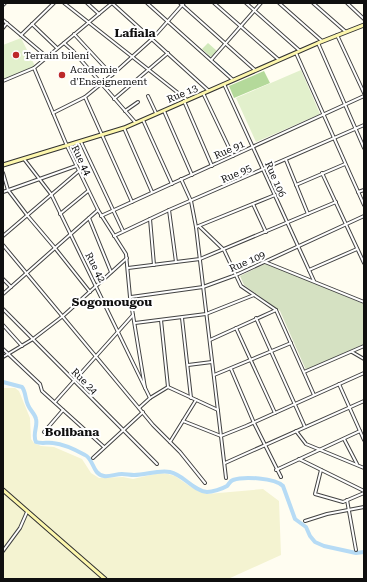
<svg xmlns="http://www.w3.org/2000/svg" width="367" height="582" font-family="'Roboto Serif',serif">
<rect width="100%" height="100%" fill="#fffdf1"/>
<polygon fill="#f4f3d1" points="3,388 15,388 19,391 30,418 31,439 34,443 41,446 54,447 82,459 91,473 99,478 123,477 133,479 159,473 168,474 175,476 191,487 207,494 263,489 279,501 281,555 228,579 3,579"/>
<polygon fill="#d1e9bb" points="208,43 217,51 211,57 202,49"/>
<polygon fill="#b4d99a" points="264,71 270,83 234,98 229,86"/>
<polygon fill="#d5e1c2" points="267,263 364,304 364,344 306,370 280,311 244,285 240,276"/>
<g fill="#e2f0cc">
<polygon points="21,38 35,66 4,80 3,45"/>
<polygon points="301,70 320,114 256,142 236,98"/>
</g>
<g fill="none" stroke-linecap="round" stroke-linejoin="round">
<polyline stroke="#3f8dcb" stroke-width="1" points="169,22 230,75"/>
<path stroke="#b6dbf5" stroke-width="4" d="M 3,382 L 22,387 C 26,392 25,399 28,405 C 30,410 35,414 36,419 C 38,427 32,434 36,442 C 41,444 48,442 53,443 C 63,444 76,450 85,455 C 94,459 92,474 104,476 C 109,477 116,474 122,474 C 126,474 130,475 134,475 C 146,475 157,470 170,472 C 184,475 192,490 207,492 C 212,492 222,489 227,486 C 229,484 230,481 233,480 C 244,476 275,478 283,486 L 295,519 L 306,527 L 310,536 L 315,542 L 324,546 L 356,553 L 364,552"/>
<g stroke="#424242" stroke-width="4">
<g id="street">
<polyline points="64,3 187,100"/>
<polyline points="87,3 99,14"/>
<polyline points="112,3 209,91"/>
<polyline points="147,3 233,80"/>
<polyline points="180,3 255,70"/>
<polyline points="214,3 279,60"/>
<polyline points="246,3 300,51"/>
<polyline points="279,3 322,41"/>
<polyline points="313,3 346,32"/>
<polyline points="347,3 364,19"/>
<polyline points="3,5 5,3"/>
<polyline points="3,20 47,57"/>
<polyline points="32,24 57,48"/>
<polyline points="3,28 7,23"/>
<polyline points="74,34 112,75"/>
<polyline points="21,35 54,3"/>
<polyline points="337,35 364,93"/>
<polyline points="64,43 73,51 135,122"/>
<polyline points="318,43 364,148"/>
<polyline points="296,53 364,205"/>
<polyline points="211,60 261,3"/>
<polyline points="34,68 67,146 98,210 126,254 130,297 145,388"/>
<polyline points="3,81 34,68 112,3"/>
<polyline points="224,84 314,281"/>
<polyline points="203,93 233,156"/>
<polyline points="148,96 156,113"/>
<polyline points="85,97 132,202"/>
<polyline points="114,99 168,53"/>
<polyline points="184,101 212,166"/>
<polyline points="125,111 138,102"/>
<polyline points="164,111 192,175"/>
<polyline points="53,113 85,97 112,75 152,39 184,3"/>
<polyline points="143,120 172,184"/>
<polyline points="124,128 152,192"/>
<polyline points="81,142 123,231"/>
<polyline points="24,159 51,194 150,398"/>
<polyline points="286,160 308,214"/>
<polyline points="3,173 8,190 27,215 55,248 90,292"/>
<polyline points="322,173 364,263"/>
<polyline points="181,179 191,201 196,227 226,478"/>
<polyline points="296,185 345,164"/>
<polyline points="3,192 76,166"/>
<polyline points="358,192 364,190"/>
<polyline points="253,204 266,232"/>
<polyline points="169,210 176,262"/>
<polyline points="60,214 88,191"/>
<polyline points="101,216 364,96"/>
<polyline points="89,218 111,272"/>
<polyline points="150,219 154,265"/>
<polyline points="199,226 224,250 241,286 276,310 314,395"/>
<polyline points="196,227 275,195"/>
<polyline points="3,236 79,171"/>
<polyline points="114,236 169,210 364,125"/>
<polyline points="3,245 153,425 180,452 205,483"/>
<polyline points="265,262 364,302"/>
<polyline points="128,268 200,259 336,202"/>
<polyline points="309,270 357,249"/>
<polyline points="3,279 11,287"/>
<polyline points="3,294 98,210"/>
<polyline points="131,297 203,287 236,275 364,216"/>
<polyline points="3,309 157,464"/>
<polyline points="182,318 191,398"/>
<polyline points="256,318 305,427"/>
<polyline points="161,320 168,387"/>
<polyline points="135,323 206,314 254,295"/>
<polyline points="3,325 22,346"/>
<polyline points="236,328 275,413"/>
<polyline points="210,340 276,310"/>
<polyline points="3,349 40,384 42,391 104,447"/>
<polyline points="352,352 364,359"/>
<polyline points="3,357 33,339 63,316 127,258"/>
<polyline points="188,365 212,362"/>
<polyline points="231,369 254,423 281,477"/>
<polyline points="304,372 364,346"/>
<polyline points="214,375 291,343"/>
<polyline points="339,384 364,440"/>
<polyline points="168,387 218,410"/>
<polyline points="55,402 133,315"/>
<polyline points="139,408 150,398 168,387"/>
<polyline points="183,421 221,436 246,426 364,373"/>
<polyline points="296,431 306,444 364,468"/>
<polyline points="44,432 63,410"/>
<polyline points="344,439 357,464"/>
<polyline points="170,442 196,400"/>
<polyline points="93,458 143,412"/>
<polyline points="299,459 364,491"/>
<polyline points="225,463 364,401"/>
<polyline points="276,470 360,431"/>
<polyline points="321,470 315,494 343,502 364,493"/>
<polyline points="347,500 356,550"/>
<polyline points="305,521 327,514 364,507"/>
<polyline points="3,551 20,528 27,512"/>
</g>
</g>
<g stroke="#313131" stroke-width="5">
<g id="secondary">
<polyline points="3,165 124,128 318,43 364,25"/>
<polyline points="3,490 105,579"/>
</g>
</g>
<use href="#street" stroke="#fff" stroke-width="2"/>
<use href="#secondary" stroke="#fdf7ad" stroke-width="3"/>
</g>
<g fill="#bd292a" stroke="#fff" stroke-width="1.5">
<circle cx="16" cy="55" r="4"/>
<circle cx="62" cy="75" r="4"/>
</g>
<g text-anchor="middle" stroke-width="4" stroke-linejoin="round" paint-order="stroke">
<g font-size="10" fill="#0f0f0f" stroke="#fff" text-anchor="start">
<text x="24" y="59">Terrain bileni</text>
<text x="70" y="73">Academie<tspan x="70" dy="12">d'Enseignement</tspan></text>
</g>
<g font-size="10" fill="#0f0f0f" stroke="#fff">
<text transform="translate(182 93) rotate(-23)" y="4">Rue 13</text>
<text transform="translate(229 149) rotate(-24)" y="4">Rue 91</text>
<text transform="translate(82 160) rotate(64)" y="4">Rue 44</text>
<text transform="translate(236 173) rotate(-24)" y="4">Rue 95</text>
<text transform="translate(276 179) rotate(66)" y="4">Rue 106</text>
<text transform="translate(247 261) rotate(-24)" y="4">Rue 109</text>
<text transform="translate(96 267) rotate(63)" y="4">Rue 42</text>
<text transform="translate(85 381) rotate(45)" y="4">Rue 24</text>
</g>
<g font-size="12" font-weight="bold" fill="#0f0f0f" stroke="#fff">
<text x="135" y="37">Lafiala</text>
<text x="112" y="306">Sogomougou</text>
<text x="72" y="436">Bolibana</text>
</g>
</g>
<rect width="367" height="582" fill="none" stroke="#0f0f0f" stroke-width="8"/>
</svg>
